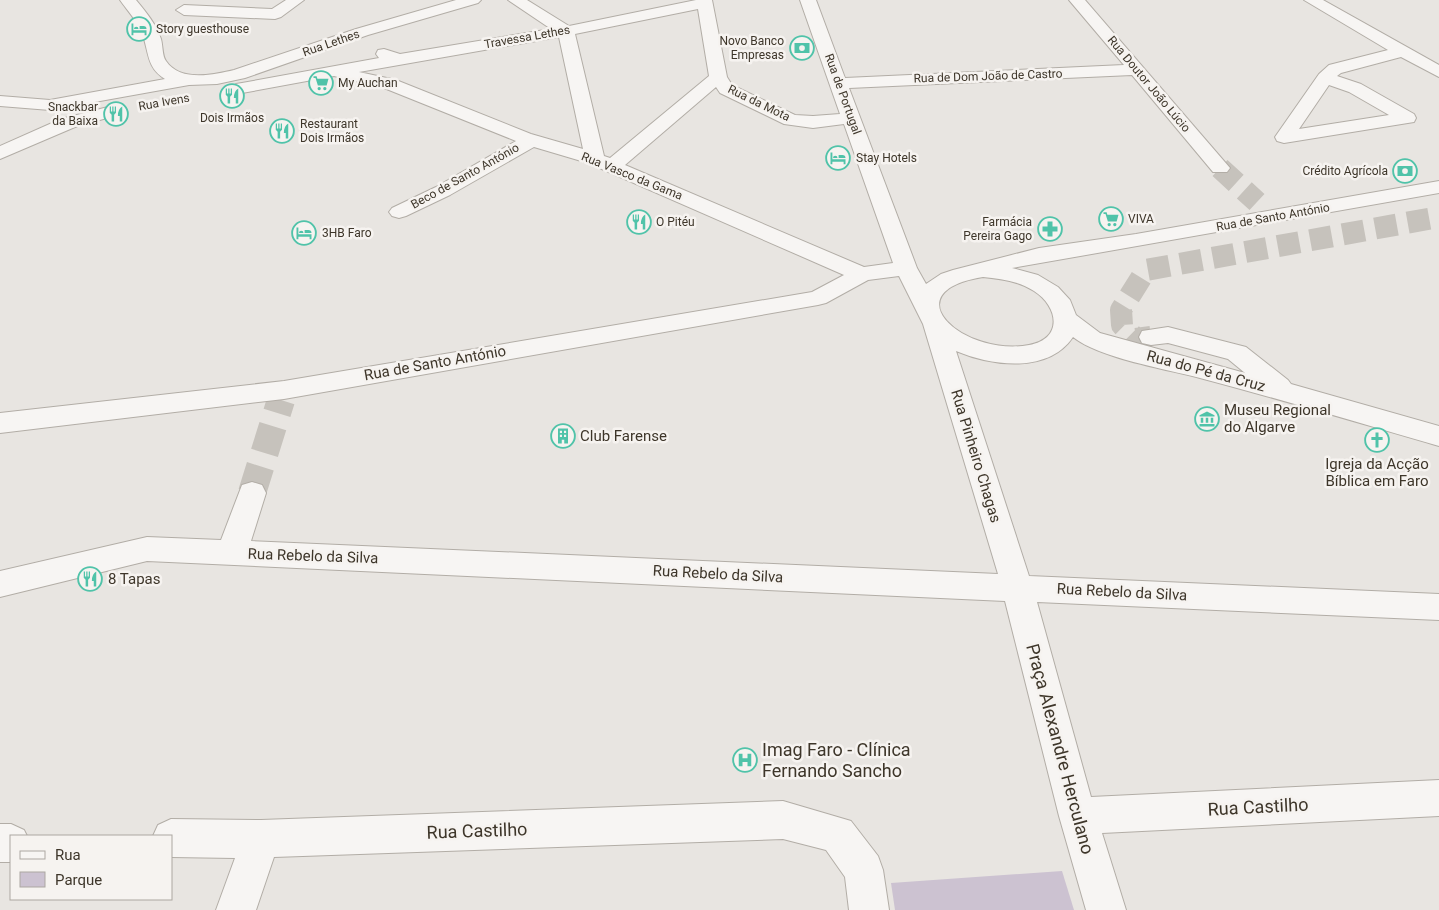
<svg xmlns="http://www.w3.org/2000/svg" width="1439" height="910" font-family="Roboto,sans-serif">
<rect width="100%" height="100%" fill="#e8e5e1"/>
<polygon fill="#ccc2d1" points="1062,871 1074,910 895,910 891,883"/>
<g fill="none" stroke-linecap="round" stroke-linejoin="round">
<g stroke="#c6c2bc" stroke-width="22" stroke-dasharray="22 11" stroke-linecap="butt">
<polyline points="1220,168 1257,202"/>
<polyline points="1151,337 1136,339 1122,325 1121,310 1146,270 1439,217"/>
</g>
<polyline stroke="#c6c2bc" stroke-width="28" stroke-dasharray="28 14" stroke-linecap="butt" points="252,493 281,400"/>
<g stroke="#b2ada6" stroke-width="2">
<g id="minor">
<path d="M 120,0 L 136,0 C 146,12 156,24 161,39 C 163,46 162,56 166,61 C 180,82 213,75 234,70 L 356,29 L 456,0 L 481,0 L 478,3 L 368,35 L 245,78 L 217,84 L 189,85 L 50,110 L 0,106 L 0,96 L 50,100 L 165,79 C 144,66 150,48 140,29 C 135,18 127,10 120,0 Z"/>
<polygon points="286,0 304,0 281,17 275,19 184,15 176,10 184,5 272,9"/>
<path d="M 508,0 L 527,0 L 569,26 L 696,0 L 712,0 L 727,77 L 732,85 L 795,115 L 813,116 L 840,114 L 800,0 L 816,0 L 845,78 L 1124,65 L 1069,0 L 1085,0 L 1230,168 L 1227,172 L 1213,172 L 1132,75 L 849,88 L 917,268 L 926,284 L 941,274 L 953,270 L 1039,248 L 1136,234 L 1439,181 L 1439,193 L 1012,268 L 1038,275 L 1058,287 L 1070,300 L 1076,315 L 1100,333 L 1245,373 L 1228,359 L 1168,343 L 1151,345 L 1142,343 L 1139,337 L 1142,331 L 1168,327 L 1246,347 L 1288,380 L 1291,384 L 1439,426 L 1439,446 C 1359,423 1280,399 1200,378 C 1166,369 1099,358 1073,337 C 1048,374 992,366 956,351 L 1029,576 L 1439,594 L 1439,620 L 1037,602 L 1091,797 L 1439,780 L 1439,816 L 1102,833 L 1126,910 L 1086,910 L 1059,816 L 1005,601 L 147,561 L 0,597 L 0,571 L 147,537 L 221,540 L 242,485 L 252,482 L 262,485 L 266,493 L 251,541 L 998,574 L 923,324 L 899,276 L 868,280 L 826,303 L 818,305 L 284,399 L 0,433 L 0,413 L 284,381 L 812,292 L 844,275 L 588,163 L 534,147 L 450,195 L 406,216 L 399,218 L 392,216 L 389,212 L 392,208 L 436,187 L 516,141 L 384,88 L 334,76 L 242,93 L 236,92 L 233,88 L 236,84 L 242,83 L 379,58 L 376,54 L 378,50 L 384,49 L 400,54 L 551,29 ZM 698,9 L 709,76 L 610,158 L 604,156 L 575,34 ZM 559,37 L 583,149 L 531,134 L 396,80 L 359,72 ZM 716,87 L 720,93 L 784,124 L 813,128 L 844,124 L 893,263 L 864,267 L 625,165 ZM 983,277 C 1001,279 1019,281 1034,291 C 1059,307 1063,339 1029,345 C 964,357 890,292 983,277 Z"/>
<path d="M 1304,0 L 1323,0 L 1439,65 L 1439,77 L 1401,57 L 1341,73 L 1337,76 L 1361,84 L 1414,114 L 1416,118 L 1414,122 L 1284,143 L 1277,141 L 1275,137 L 1319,74 L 1329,65 L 1388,50 ZM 1329,85 L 1349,92 L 1389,115 L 1299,129 Z"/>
<polygon points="108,107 114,108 117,112 114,116 75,127 0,159 0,146 61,119"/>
<polygon points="783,801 851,821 878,856 883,870 889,910 849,910 845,877 826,850 783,839 274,857 256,910 216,910 235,858 171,857 171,836 153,836 158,825 171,819 261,820"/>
<polygon points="0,824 11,824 24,830 27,836 11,836 11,862 0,862"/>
</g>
</g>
<use href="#minor" fill="#f7f5f3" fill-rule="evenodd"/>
</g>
<defs>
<g id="hotel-ring" transform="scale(1.25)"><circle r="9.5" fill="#f6f3f0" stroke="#50c3a9" stroke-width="1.5"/><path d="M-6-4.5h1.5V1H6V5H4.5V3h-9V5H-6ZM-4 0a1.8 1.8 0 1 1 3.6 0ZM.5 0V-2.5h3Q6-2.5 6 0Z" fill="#50c3a9"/></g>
<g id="bank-ring" transform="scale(1.25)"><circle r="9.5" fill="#f6f3f0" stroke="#50c3a9" stroke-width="1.5"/><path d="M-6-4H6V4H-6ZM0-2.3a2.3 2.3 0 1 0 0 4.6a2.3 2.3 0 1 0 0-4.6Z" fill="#50c3a9"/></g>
<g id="supermarket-ring" transform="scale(1.25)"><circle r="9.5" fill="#f6f3f0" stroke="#50c3a9" stroke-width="1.5"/><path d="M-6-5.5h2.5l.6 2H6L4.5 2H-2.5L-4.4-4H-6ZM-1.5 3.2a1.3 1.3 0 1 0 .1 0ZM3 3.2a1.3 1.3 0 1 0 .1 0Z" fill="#50c3a9"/></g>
<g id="restaurant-ring" transform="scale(1.25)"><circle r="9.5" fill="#f6f3f0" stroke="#50c3a9" stroke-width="1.5"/><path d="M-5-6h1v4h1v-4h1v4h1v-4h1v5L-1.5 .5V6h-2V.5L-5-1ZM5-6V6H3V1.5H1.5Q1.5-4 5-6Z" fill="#50c3a9"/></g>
<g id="pharmacy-ring" transform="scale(1.25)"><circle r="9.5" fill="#f6f3f0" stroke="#50c3a9" stroke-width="1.5"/><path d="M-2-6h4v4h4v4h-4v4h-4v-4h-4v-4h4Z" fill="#50c3a9"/></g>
<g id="museum-ring" transform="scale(1.25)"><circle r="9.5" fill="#f6f3f0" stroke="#50c3a9" stroke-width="1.5"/><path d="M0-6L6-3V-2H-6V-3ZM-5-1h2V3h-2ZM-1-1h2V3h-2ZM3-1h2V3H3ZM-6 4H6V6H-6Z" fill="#50c3a9"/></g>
<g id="building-ring" transform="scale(1.25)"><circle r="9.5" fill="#f6f3f0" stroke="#50c3a9" stroke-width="1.5"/><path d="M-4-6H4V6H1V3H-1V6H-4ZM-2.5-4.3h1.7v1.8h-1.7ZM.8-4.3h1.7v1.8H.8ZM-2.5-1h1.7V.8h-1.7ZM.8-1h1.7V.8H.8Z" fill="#50c3a9"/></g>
<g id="church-ring" transform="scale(1.25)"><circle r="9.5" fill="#f6f3f0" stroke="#50c3a9" stroke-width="1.5"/><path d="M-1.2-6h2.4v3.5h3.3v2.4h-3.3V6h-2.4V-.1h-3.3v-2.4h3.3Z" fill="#50c3a9"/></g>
<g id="hospital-ring" transform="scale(1.25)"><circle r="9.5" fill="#f6f3f0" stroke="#50c3a9" stroke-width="1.5"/><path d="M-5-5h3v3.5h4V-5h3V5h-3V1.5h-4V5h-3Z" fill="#50c3a9"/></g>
</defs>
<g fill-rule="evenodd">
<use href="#hotel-ring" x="139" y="29"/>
<use href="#bank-ring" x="802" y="48"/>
<use href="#supermarket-ring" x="321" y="83"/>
<use href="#restaurant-ring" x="232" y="96"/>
<use href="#restaurant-ring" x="116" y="114"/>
<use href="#restaurant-ring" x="282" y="131"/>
<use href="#hotel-ring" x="838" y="158"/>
<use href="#bank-ring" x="1405" y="171"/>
<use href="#supermarket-ring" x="1111" y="219"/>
<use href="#restaurant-ring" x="639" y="222"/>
<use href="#pharmacy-ring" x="1050" y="229"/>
<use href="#hotel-ring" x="304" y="233"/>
<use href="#museum-ring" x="1207" y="419"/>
<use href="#building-ring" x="563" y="436"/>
<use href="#church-ring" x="1377" y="440"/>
<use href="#restaurant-ring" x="90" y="579"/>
<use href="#hospital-ring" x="745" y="760"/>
</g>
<g text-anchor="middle" stroke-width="5" stroke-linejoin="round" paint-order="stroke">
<g font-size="12" fill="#3e362a" stroke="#f6f3f0" text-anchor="start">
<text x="156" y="33">Story guesthouse</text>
<text x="784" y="45" text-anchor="end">Novo Banco<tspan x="784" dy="14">Empresas</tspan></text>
<text x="338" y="87">My Auchan</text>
<text x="98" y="111" text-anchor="end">Snackbar<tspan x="98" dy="14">da Baixa</tspan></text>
<text x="232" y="122" text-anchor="middle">Dois Irmãos</text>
<text x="300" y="128">Restaurant<tspan x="300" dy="14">Dois Irmãos</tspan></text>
<text x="856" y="162">Stay Hotels</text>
<text x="1388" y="175" text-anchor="end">Crédito Agrícola</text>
<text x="1128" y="223">VIVA</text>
<text x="656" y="226">O Pitéu</text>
<text x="1032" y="226" text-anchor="end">Farmácia<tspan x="1032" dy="14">Pereira Gago</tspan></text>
<text x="322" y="237">3HB Faro</text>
</g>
<g font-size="12" fill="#3e362a" stroke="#f6f3f0">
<text transform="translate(527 37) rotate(-10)" y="4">Travessa Lethes</text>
<text transform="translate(331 43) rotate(-19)" y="4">Rua Lethes</text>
<text transform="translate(988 76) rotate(-2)" y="4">Rua de Dom João de Castro</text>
<text transform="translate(1149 84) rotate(50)" y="4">Rua Doutor João Lúcio</text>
<text transform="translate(843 94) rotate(70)" y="4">Rua de Portugal</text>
<text transform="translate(164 102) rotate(-10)" y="4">Rua Ivens</text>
<text transform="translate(759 103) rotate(26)" y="4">Rua da Mota</text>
<text transform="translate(465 176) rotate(-29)" y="4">Beco de Santo António</text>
<text transform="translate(632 176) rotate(22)" y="4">Rua Vasco da Gama</text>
<text transform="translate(1273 217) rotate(-10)" y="4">Rua de Santo António</text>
</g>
<g font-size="15" fill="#3e362a" stroke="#f6f3f0">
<text transform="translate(435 363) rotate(-10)" y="5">Rua de Santo António</text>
<text transform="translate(1206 371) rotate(15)" y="5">Rua do Pé da Cruz</text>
<text transform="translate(976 456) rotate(73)" y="5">Rua Pinheiro Chagas</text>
<text transform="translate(313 556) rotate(2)" y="5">Rua Rebelo da Silva</text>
<text transform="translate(718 574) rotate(3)" y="5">Rua Rebelo da Silva</text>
<text transform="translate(1122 592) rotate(3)" y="5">Rua Rebelo da Silva</text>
</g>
<g font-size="15" fill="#3e362a" stroke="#f6f3f0" text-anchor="start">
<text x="1224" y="415">Museu Regional<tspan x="1224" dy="17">do Algarve</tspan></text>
<text x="580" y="441">Club Farense</text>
<text x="1377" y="469" text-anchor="middle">Igreja da Acção<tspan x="1377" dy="17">Bíblica em Faro</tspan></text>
<text x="108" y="584">8 Tapas</text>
</g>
<g font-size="18" fill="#3e362a" stroke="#f6f3f0">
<text transform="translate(1060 749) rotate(75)" y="6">Praça Alexandre Herculano</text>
<text transform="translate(1258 807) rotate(-3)" y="6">Rua Castilho</text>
<text transform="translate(477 831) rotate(-2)" y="6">Rua Castilho</text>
</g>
<g font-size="18" fill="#3e362a" stroke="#f6f3f0" text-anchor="start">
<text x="762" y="756">Imag Faro - Clínica<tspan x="762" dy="21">Fernando Sancho</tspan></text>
</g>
</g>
<rect x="10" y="835" width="162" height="65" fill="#f6f3f0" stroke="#aca7a1"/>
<rect x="20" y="851" width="25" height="8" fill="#f7f5f3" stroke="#aca7a1"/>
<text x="55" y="860" font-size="15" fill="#3e362a">Rua</text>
<rect x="20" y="872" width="25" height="15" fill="#ccc2d1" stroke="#aca7a1"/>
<text x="55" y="885" font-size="15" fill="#3e362a">Parque</text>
</svg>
